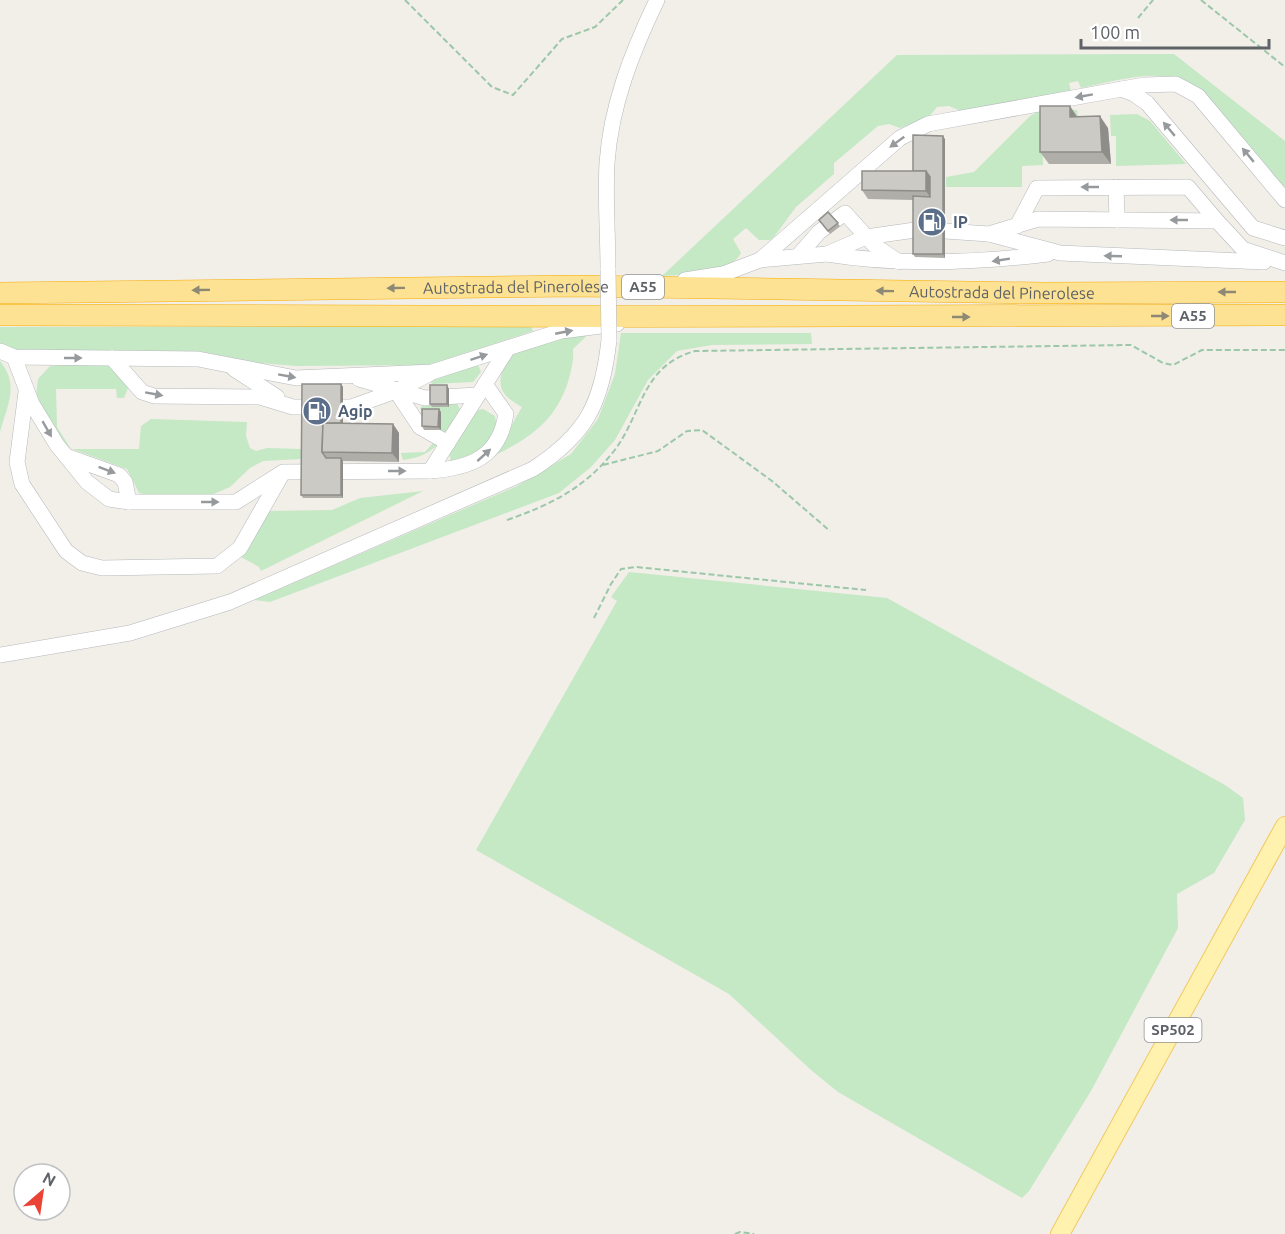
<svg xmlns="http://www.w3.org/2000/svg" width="1285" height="1234" font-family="Ubuntu,sans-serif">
<rect width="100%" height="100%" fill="#f1efe8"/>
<g fill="#c5e8c5">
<path d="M 1174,54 L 1285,141 L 1285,189 L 1201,90 C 1164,64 1122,80 1081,88 L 1078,81 L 1069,83 L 1071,91 L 961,111 L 949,106 L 937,107 L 928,118 L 900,128 L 889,124 L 878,126 L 834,163 L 834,174 L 796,207 L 774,237 L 770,240 L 759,240 L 746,228 L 733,239 L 741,253 C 731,274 683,275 662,276 L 897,55 Z"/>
<polygon points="1043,109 1077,110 1078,116 1047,117 1042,128 1043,165 1022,166 1022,187 946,187 946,177 974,172 1030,116"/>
<polygon points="1137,114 1150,121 1186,164 1116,166 1116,136 1111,136 1110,115"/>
<polygon points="531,326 533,331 430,365 297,366 259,363 198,351 16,350 0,343 0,327"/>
<path d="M 592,331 L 573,349 C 574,361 571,371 568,382 C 555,422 529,438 494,456 L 522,407 C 515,403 508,399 504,393 C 494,379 507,357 520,349 C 538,339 572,336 592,331 Z"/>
<polygon points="621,333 811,333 812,344 712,345 677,351 648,380 615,440 591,467 559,493 270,602 254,600 517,486 571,454 598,419 615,374"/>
<path d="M 0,361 C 20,385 7,406 0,432 Z"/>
<polygon points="103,363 113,368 128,388 124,398 117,398 116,389 56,389 57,427 71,449 139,449 141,426 151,419 247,422 246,436 250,448 256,451 267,448 301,449 301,459 263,461 250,468 230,487 211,495 147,495 139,493 127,469 64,446 36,396 38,379 50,366"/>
<polygon points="478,365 481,372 473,382 433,384 429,381"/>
<path d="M 457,404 L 460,409 C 443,437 438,456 403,460 L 401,453 L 425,452 L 441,434 L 441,412 L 424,412 L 420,408 L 424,405 Z"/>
<polygon points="483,409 495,416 497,429 481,453 451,461 449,452 474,411"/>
<polygon points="423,491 261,571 259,567 241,557 267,511 332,510 360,498"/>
<polygon points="629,572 887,598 1225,785 1243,798 1245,820 1214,873 1177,894 1178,928 1091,1091 1029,1191 1022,1198 838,1092 811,1070 729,994 476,850 617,601 611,597"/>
</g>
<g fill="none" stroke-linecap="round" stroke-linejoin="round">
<g stroke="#b5b8bc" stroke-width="16">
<g id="minor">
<polyline points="1121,89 1134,94 1147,103 1253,228 1285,238"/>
<polyline points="1116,187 1117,220"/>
<polyline points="1017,226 1037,188 1188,187 1217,221"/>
<polyline points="945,231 989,234 1038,219 1217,221 1243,249 1285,263"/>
<polyline points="989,234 1060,253 1264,262"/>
<path d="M 827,254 C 900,266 974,263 1048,254"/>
<polyline points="798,256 819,232 845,213 874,245 899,262"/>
<polyline points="760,260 900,138 928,124 1144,85 1176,84 1198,96 1285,200"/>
<path d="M 608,270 C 608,234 605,198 607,163 C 611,105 632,52 657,0"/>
<polyline points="685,280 723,274 760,260 827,254 866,237 915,230"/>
<polyline points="0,351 14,357 198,359 296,378 432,372 561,331 617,324"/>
<polyline points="14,357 32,404 57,445 87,482 109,499 129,502 236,502 283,472 430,471 508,348"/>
<polyline points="112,358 142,392 154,396 260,397 293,407 351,407 396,391 429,374"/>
<polyline points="234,369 277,397"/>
<polyline points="359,379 425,398 477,395"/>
<polyline points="396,391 420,427 448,443"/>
<polyline points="26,392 17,462 22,484 66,551 82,563 102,568 217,566 240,548 282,474"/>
<polyline points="66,456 119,475 125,482 129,502"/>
<path d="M 430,471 C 470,468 499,458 506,414 L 485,384"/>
<path d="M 0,655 L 130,633 L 230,602 L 533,469 C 587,434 602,403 609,340"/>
</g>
</g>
<g stroke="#f2c960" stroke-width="20">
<polyline id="major" points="1060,1234 1285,826"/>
</g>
<g stroke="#f9ab00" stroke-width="22">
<g id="highway">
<path id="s1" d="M 0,293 L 577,286 L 1042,293 L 1285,292"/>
<path d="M 0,315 C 428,316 857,318 1285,315"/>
</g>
</g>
<g stroke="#9cc7a9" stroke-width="2" stroke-dasharray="6 3" stroke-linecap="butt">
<polyline points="405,0 492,87 513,95 562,39 595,27 623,0"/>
<polyline points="1201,0 1285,67"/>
<polyline points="1138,18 1153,0"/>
<polyline points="603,465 658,451 687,431 702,430 772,481 830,531"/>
<path d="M 507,520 C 550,505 585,488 614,451 C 643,413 641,366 695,351 L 1131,345 L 1163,363 L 1173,365 L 1202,350 L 1285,350"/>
<polyline points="594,618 611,584 621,569 636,567 866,590"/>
<polyline points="735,1234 740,1232 754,1234"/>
</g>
<use href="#minor" stroke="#fff" stroke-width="15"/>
<use href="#major" stroke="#fff2af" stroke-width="18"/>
<use href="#highway" stroke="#fde293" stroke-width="21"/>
<g stroke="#b5b8bc" stroke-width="16" stroke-linecap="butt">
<polyline id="minor-bridge" points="608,270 609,340"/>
</g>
<use href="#minor-bridge" stroke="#fff" stroke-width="15"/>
</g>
<g fill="#afaea9">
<polygon points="1077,117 1108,128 1111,164 1049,164 1040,152"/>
<polygon points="945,139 945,258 915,257 913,254 913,200 868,199 862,190 913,171"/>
<polygon points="828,212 840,226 830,234 819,220"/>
<polygon points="341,384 343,387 343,423 393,424 399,433 399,462 343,461 343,498 303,498 301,495"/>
<polygon points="449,389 449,407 432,407 430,404"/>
<polygon points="441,412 441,430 424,430 422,426"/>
</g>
<g fill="#8f8d8a">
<polygon points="1070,106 1078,118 1070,117"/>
<polygon points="1100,116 1108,128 1111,164 1102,152"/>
<polygon points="943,136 945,139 945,258 943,254"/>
<polygon points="926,171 932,180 932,200 926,191"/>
<polygon points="341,384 343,387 343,432 341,429"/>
<polygon points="447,385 449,389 449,407 447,404"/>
<polygon points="439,409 441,412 441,430 438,427"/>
<polygon points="393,424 399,433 399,462 392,453"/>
<polygon points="341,458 343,461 343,498 341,495"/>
</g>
<g fill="#cccac5" stroke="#8f8d8a" stroke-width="1.5">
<polygon points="1040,106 1070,106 1070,117 1100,116 1102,152 1040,152"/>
<polygon points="913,135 943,136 943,254 913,254 913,196 930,197 930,177 926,171 913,171"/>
<polygon points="862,171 926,171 926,191 862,190"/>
<polygon points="828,212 838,223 828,231 819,220"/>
<polygon points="302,384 341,384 341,423 323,423 322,452 326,458 341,458 341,495 301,495"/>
<rect x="430" y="385" width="17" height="19"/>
<polygon points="422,409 439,409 438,427 422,426"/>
<polygon points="323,423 393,424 392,453 322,452"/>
</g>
<defs><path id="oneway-solid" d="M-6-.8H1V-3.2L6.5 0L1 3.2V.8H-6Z" transform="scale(1.5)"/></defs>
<g fill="#979a9d">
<use href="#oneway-solid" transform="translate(1084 96) rotate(170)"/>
<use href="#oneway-solid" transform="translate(1169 129) rotate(-130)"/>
<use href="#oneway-solid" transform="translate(897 142) rotate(144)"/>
<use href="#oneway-solid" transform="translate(1248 155) rotate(-130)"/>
<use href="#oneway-solid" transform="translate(1090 187) rotate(180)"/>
<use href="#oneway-solid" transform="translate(1179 220) rotate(-180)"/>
<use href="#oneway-solid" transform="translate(1113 256) rotate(-178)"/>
<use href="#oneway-solid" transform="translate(1001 260) rotate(171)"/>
<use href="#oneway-solid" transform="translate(564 332) rotate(-11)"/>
<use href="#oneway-solid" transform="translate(479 357) rotate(-18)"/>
<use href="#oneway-solid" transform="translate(73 358)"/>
<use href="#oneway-solid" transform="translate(287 376) rotate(10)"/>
<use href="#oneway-solid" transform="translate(154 394) rotate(10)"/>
<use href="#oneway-solid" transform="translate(47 429) rotate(60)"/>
<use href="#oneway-solid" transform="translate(484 455) rotate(-42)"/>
<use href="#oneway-solid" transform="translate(107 470) rotate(21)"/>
<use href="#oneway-solid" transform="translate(397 471)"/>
<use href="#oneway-solid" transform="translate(210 502)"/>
</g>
<g fill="#8e8975">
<use href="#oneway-solid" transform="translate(396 288) rotate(179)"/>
<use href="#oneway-solid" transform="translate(201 290) rotate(179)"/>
<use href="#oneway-solid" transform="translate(885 291) rotate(-179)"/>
<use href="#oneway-solid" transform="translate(1227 292) rotate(180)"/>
<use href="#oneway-solid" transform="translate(1160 316)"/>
<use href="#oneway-solid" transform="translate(961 317)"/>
</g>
<defs>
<g id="fuel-disc" transform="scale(1.5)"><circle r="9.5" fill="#5c6f8a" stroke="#fff"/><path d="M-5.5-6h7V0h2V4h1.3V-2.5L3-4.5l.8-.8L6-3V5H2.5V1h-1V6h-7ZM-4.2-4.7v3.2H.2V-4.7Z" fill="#fff"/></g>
</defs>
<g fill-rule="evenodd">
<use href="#fuel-disc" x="932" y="222"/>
<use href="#fuel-disc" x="317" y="411"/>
</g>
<g text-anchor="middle" stroke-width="5" stroke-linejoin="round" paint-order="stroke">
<g fill="#fff" stroke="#8f9295" stroke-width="1.5">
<rect x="622" y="275" width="42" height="24" rx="4.5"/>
<rect x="1172" y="304" width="42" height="24" rx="4.5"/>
<rect x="1144.5" y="1018" width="57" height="24" rx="4.5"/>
</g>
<g font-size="15" font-weight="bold" fill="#5f6368">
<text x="643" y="292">A55</text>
<text x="1193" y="321">A55</text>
<text x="1173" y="1035">SP502</text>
</g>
<g font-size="16" font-weight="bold" fill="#4e5e75" stroke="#fff" text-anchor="start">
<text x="953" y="228">IP</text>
<text x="338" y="417">Agip</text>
</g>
<g font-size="16" fill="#5f6368" stroke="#fff">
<text dy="6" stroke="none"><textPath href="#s1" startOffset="516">Autostrada del Pinerolese</textPath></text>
<text dy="6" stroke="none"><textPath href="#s1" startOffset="1002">Autostrada del Pinerolese</textPath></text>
</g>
</g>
<g transform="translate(42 1192) rotate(29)"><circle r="28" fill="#ffffff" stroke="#bfc1c3" stroke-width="1.5"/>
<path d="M0-4.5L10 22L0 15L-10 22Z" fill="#ea4335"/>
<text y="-9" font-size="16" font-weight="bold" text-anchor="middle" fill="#5f6368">N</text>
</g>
<path d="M1081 39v9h188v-9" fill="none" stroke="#5f6368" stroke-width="3"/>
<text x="1090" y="39" font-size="18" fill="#5f6368" stroke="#ffffff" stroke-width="4.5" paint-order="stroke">100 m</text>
</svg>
